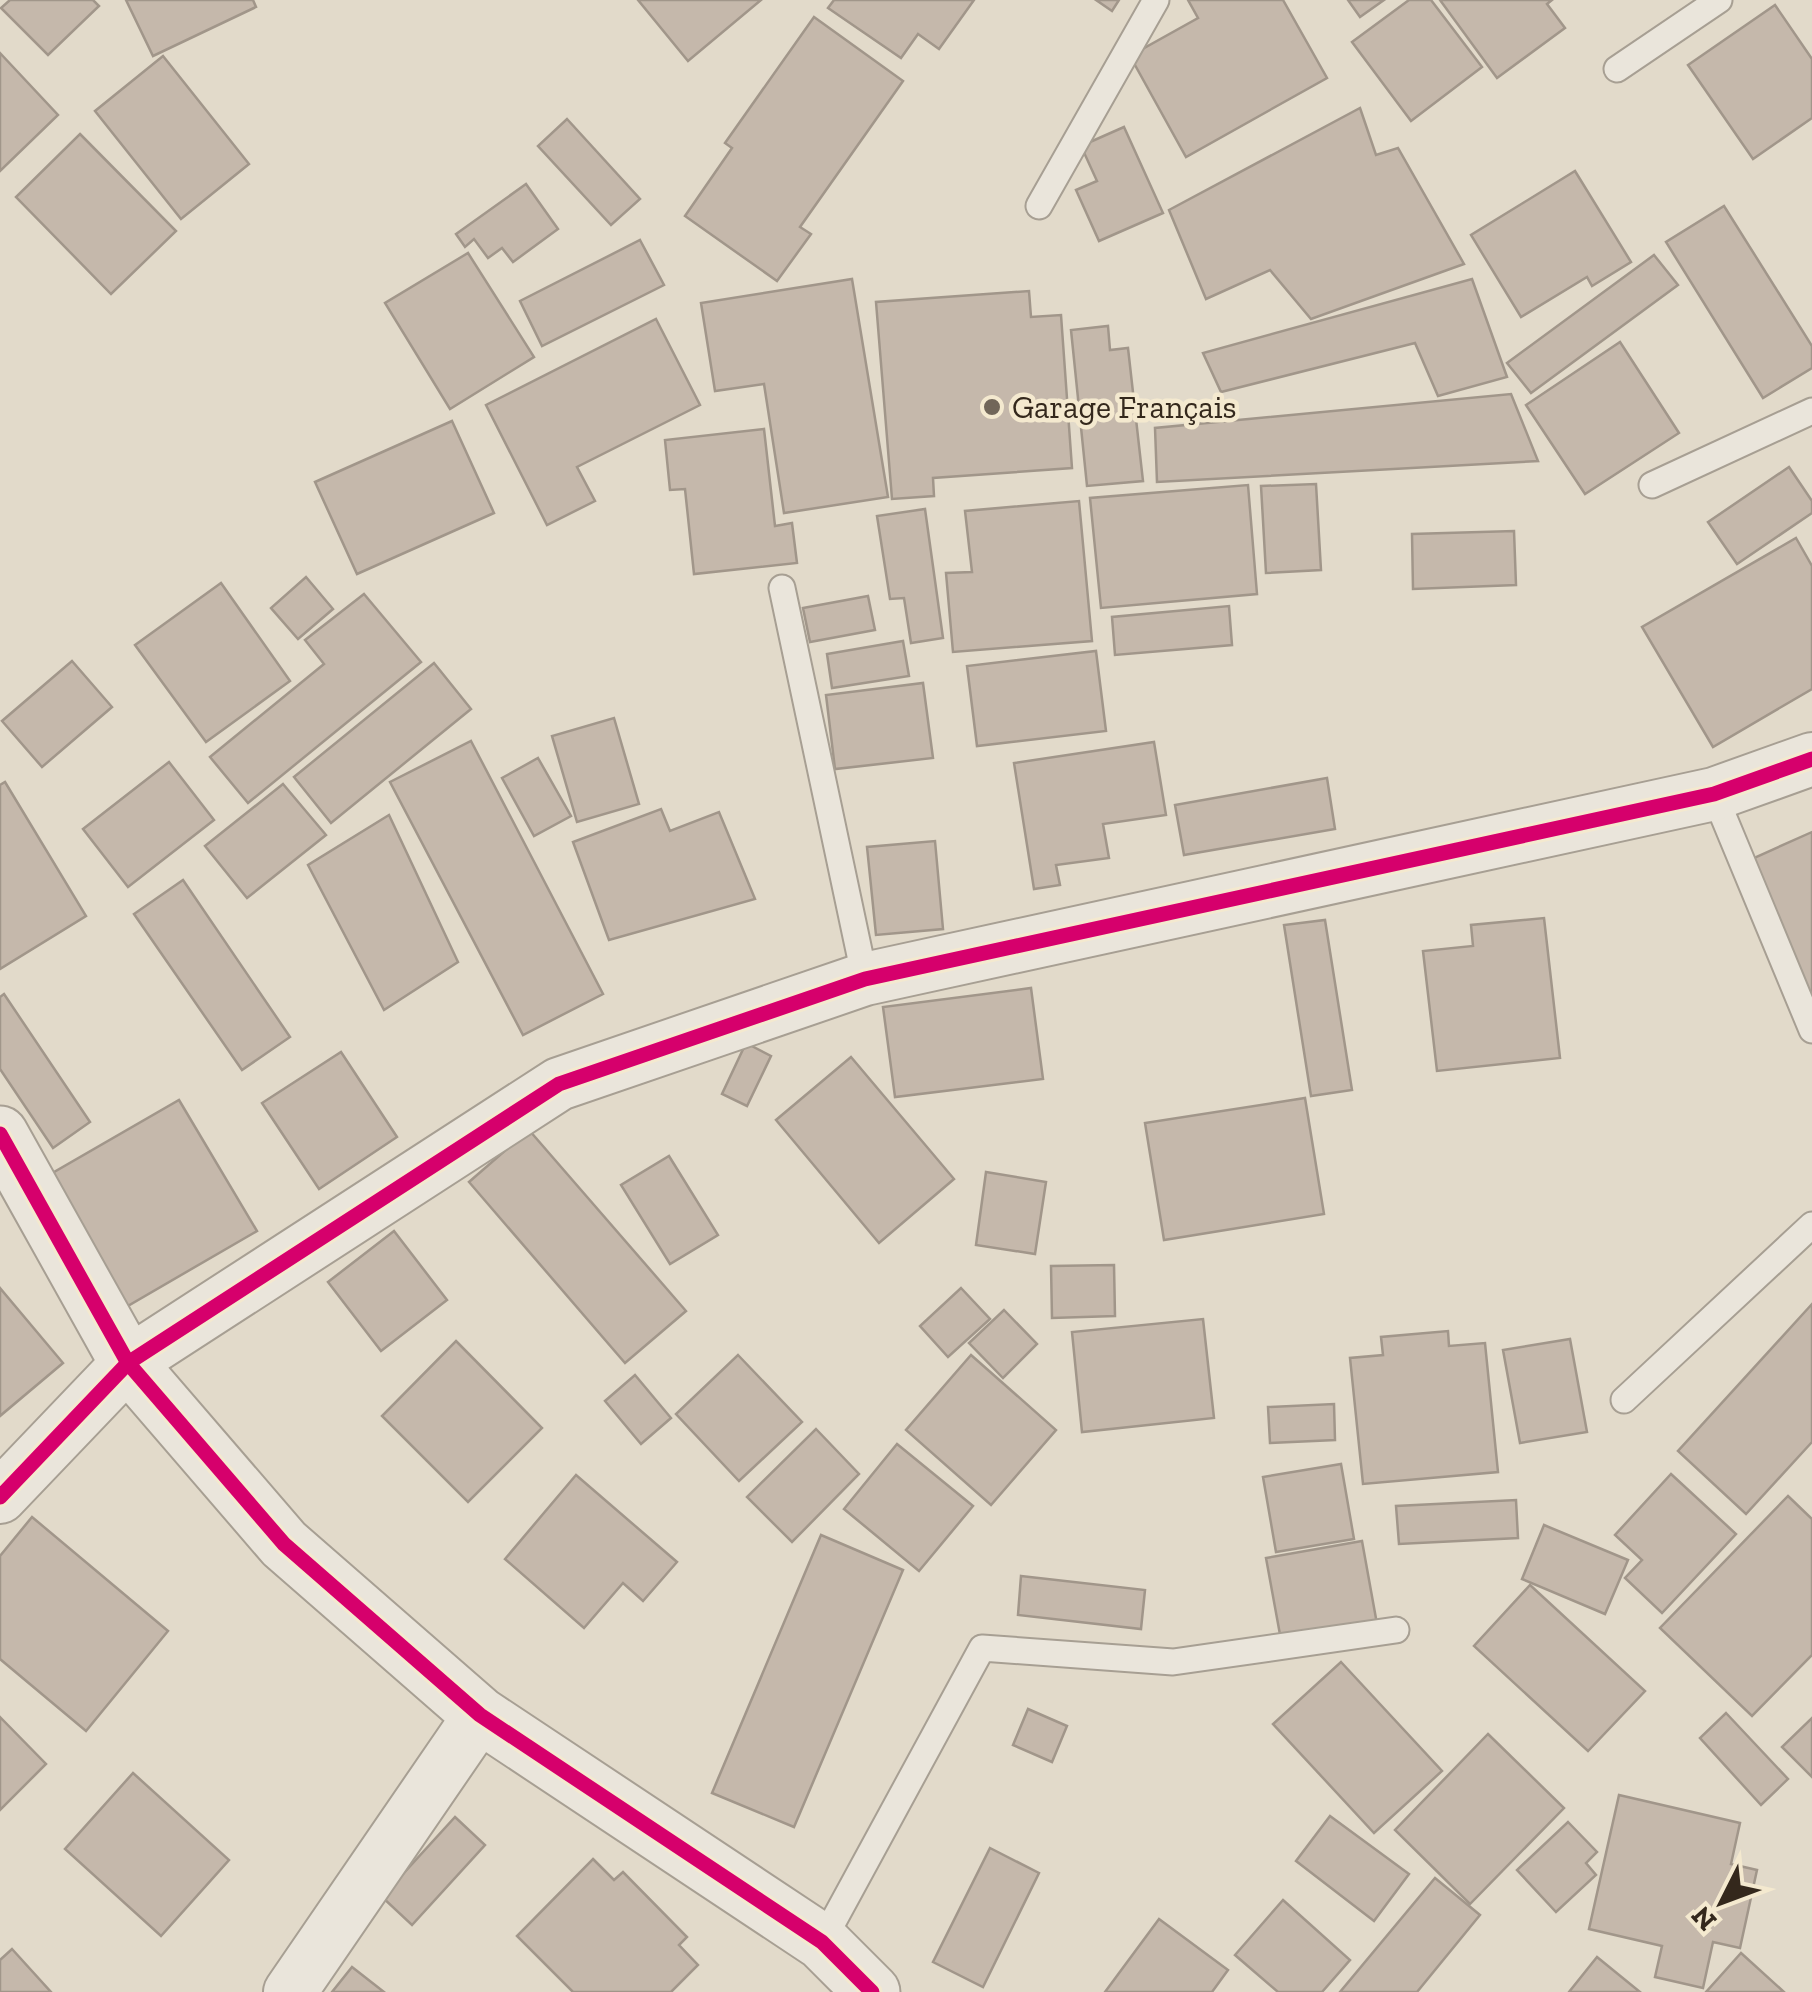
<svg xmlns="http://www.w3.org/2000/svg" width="1812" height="1992" font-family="'Zilla Slab',serif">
<rect width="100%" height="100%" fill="#e2daca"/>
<g fill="#c5b8ab" stroke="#a1968a" stroke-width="2.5">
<polygon points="10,0 93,0 99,6 48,55 1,8"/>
<polygon points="126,0 253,0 256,7 153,56"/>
<polygon points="638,0 761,0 688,61"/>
<polygon points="834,0 974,0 939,49 918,34 901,58 828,8"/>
<polygon points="1096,0 1119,0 1112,11"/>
<polygon points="1188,0 1283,0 1327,78 1186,157 1130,56 1198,18"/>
<polygon points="1348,0 1384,0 1360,17"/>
<polygon points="1409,0 1431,0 1482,67 1411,121 1352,42"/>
<polygon points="1440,0 1552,0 1547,4 1565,28 1497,78"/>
<polygon points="1775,5 1812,59 1812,118 1753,159 1688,65"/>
<polygon points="814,17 903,81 800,227 811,234 777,281 685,216 732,148 725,143"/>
<polygon points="0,53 58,115 0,171"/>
<polygon points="163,56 249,164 181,219 95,111"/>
<polygon points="1360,108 1376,155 1398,148 1464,264 1311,319 1270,270 1206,299 1169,210"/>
<polygon points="567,119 640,199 611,225 538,146"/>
<polygon points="1124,127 1163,213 1099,241 1076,190 1097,181 1081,146"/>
<polygon points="80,134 176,231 111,294 16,197"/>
<polygon points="1575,171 1631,262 1592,286 1587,277 1521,317 1471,235"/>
<polygon points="526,184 558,229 513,262 502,248 488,258 474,239 465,247 456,234"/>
<polygon points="1724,206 1812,346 1812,368 1763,398 1666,242"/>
<polygon points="640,240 664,285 542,346 520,301"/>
<polygon points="468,253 534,357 450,409 385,303"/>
<polygon points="1654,255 1678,285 1531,393 1507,363"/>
<polygon points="852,279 888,497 784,513 764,384 715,391 701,303"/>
<polygon points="1472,279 1507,377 1438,396 1415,343 1221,392 1203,353"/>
<polygon points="1029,291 1031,317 1061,315 1072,468 933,478 934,496 892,499 876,302"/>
<polygon points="656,319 700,405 577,467 595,501 547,525 486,405"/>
<polygon points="1108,326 1110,350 1128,348 1143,481 1087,486 1071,330"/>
<polygon points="1620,342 1679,433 1585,494 1526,405"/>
<polygon points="1511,394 1538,461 1157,482 1155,428"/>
<polygon points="452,421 494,513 357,574 315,482"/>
<polygon points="764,429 775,526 792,523 797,563 694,574 685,489 670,490 665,440"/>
<polygon points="1789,467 1812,501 1812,513 1737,564 1708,522"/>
<polygon points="1316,484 1321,570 1266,573 1261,486"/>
<polygon points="1248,485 1257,594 1101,608 1090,498"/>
<polygon points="1079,501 1092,641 953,652 946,573 972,572 965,511"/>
<polygon points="925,509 943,638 911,643 904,598 890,599 877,516"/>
<polygon points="1514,531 1516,585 1413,589 1412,534"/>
<polygon points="1796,538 1812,566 1812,689 1713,747 1642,627"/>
<polygon points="306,577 333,609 298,639 271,608"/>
<polygon points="221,583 290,681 206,742 135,645"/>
<polygon points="364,594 421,662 248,803 210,757 324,664 305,640"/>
<polygon points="868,596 875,630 810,642 803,608"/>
<polygon points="1229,606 1232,645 1115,655 1112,617"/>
<polygon points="903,641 909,676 832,688 827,654"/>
<polygon points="1096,651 1106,731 977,746 967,666"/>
<polygon points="72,661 112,707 42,767 2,721"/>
<polygon points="434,663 471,709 331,823 294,777"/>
<polygon points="923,683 933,758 835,769 826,695"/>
<polygon points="614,718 639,804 577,822 552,736"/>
<polygon points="471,741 603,994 523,1035 390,782"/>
<polygon points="1154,742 1166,815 1103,824 1109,858 1056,865 1060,885 1034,889 1014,763"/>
<polygon points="538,758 571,816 534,836 502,778"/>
<polygon points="169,762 214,820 128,887 83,829"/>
<polygon points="1327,778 1335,829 1184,855 1175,805"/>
<polygon points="5,782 86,916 0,969 0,785"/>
<polygon points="283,784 326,835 247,898 205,846"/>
<polygon points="661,809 670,831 719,812 755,899 609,940 573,842"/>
<polygon points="389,815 458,962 384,1010 308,865"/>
<polygon points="1812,832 1812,1007 1745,862"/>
<polygon points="935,841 943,929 876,935 867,847"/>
<polygon points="183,880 290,1037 242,1070 134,914"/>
<polygon points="1544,918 1560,1058 1437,1071 1423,951 1473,946 1471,925"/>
<polygon points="1325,920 1352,1090 1311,1096 1284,925"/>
<polygon points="1031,988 1043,1079 895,1097 883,1007"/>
<polygon points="4,994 90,1122 53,1148 0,1069 0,997"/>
<polygon points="746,1043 771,1056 747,1106 722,1094"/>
<polygon points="341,1052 397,1137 319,1189 262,1103"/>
<polygon points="851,1057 954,1179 879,1243 776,1120"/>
<polygon points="1305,1098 1324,1214 1164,1240 1145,1123"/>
<polygon points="179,1100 257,1231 126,1307 49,1175"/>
<polygon points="529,1130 686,1311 625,1363 469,1182"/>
<polygon points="669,1156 718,1235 670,1264 621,1185"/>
<polygon points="986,1172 1046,1182 1035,1254 976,1245"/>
<polygon points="394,1231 447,1300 381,1351 328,1282"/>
<polygon points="1114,1265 1115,1316 1052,1318 1051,1266"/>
<polygon points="0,1288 63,1363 0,1416"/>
<polygon points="961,1288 990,1319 948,1357 920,1326"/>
<polygon points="1812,1304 1812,1442 1746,1514 1678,1451"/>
<polygon points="1004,1310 1037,1344 1003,1378 969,1343"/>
<polygon points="1203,1319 1214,1418 1082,1432 1072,1332"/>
<polygon points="1448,1331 1449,1346 1485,1343 1498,1472 1363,1484 1350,1358 1383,1355 1381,1337"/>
<polygon points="1570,1339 1587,1432 1520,1443 1503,1350"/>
<polygon points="456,1341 542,1428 468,1502 382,1416"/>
<polygon points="738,1355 802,1422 739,1481 676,1414"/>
<polygon points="971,1355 1056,1430 991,1505 906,1430"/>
<polygon points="635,1375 671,1418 641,1444 605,1401"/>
<polygon points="1334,1404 1335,1440 1270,1443 1268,1407"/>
<polygon points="816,1429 859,1474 792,1542 747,1497"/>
<polygon points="897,1444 973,1506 919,1571 844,1509"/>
<polygon points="1341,1464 1354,1539 1276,1552 1263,1477"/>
<polygon points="1671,1474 1736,1534 1662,1613 1625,1578 1642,1560 1615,1535"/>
<polygon points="576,1475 677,1562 643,1601 623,1583 584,1628 505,1559"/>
<polygon points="1788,1496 1812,1519 1812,1655 1752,1716 1660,1628"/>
<polygon points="1516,1500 1518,1538 1399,1544 1396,1506"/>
<polygon points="32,1517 168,1631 86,1731 0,1659 0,1556"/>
<polygon points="1544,1525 1628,1560 1605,1614 1522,1579"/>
<polygon points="821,1535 903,1570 794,1827 712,1793"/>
<polygon points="1362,1541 1377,1624 1281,1640 1266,1558"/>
<polygon points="1021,1576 1145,1590 1141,1629 1018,1615"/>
<polygon points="1530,1585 1645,1691 1588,1751 1474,1646"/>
<polygon points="1341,1662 1442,1771 1374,1833 1273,1724"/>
<polygon points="1028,1709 1067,1726 1052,1762 1013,1745"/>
<polygon points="1726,1713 1788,1779 1761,1805 1700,1738"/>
<polygon points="0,1717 46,1764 0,1810"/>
<polygon points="1812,1718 1812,1777 1782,1747"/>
<polygon points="1488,1734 1564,1808 1470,1904 1395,1830"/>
<polygon points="133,1773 229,1860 161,1936 65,1849"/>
<polygon points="1619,1795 1740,1823 1731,1864 1757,1870 1740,1948 1713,1942 1703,1988 1655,1977 1662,1946 1589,1929"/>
<polygon points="1330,1816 1409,1874 1374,1921 1296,1861"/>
<polygon points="455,1817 485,1845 412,1925 382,1897"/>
<polygon points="1568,1822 1597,1852 1586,1863 1596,1875 1556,1912 1517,1870"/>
<polygon points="990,1848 1039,1873 983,1987 933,1962"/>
<polygon points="593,1859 614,1880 623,1872 687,1937 679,1945 698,1965 671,1992 573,1992 517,1936"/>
<polygon points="1435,1878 1480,1915 1417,1992 1340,1992"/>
<polygon points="1283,1900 1350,1960 1322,1992 1278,1992 1235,1955"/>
<polygon points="1159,1919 1228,1970 1212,1992 1105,1992"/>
<polygon points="12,1949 51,1992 0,1992 0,1960"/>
<polygon points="1741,1953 1784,1992 1706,1992"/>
<polygon points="1597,1957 1640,1992 1569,1992"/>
<polygon points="352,1967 384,1992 332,1992"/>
</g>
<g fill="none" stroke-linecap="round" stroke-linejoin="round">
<g stroke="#a79f93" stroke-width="29">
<g id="service">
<polyline points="1617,69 1719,0"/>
<polyline points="1039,206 1156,0"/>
<polyline points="1652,485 1812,411"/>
<polyline points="782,588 865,979"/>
<polyline points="1714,794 1812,1030"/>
<polyline points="1624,1400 1812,1225"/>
<polyline points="822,1942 982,1648 1173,1662 1396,1630"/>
</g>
</g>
<g stroke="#a79f93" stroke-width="56">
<g id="minor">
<polyline points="0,1497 128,1363 559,1084 865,979 1714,794 1812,759"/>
<polyline points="290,1992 480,1715"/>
</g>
</g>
<g stroke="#a79f93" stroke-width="59">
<polyline id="tertiary" points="0,1134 128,1363 284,1544 480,1715 822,1942 872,1992"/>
</g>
<use href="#service" stroke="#eae5db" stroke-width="25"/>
<use href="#minor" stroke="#eae5db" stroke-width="52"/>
<use href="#tertiary" stroke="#eae5db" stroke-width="55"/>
<g stroke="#f4e9cf" stroke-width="21">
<g id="cycleway">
<polyline points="0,1134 128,1363 284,1544 480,1715 822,1942 872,1992"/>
<polyline points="0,1497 128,1363 559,1084 865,979 1714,794 1812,759"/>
</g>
</g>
<use href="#cycleway" stroke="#d6006c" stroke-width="15"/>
</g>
<circle fill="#716659" stroke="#f4e9cf" stroke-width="4" cx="992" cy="407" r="10"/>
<g text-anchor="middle" stroke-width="9" stroke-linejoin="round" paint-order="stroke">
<g font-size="32" fill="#34281c" stroke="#f4e9cf" text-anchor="start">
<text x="1012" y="418">Garage Français</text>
</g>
</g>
<g transform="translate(1722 1902) rotate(228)" stroke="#f4e9cf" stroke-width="8" paint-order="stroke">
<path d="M0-8L18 38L0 25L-18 38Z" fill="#34281c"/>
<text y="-15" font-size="28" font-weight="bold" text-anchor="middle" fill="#34281c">N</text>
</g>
</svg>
